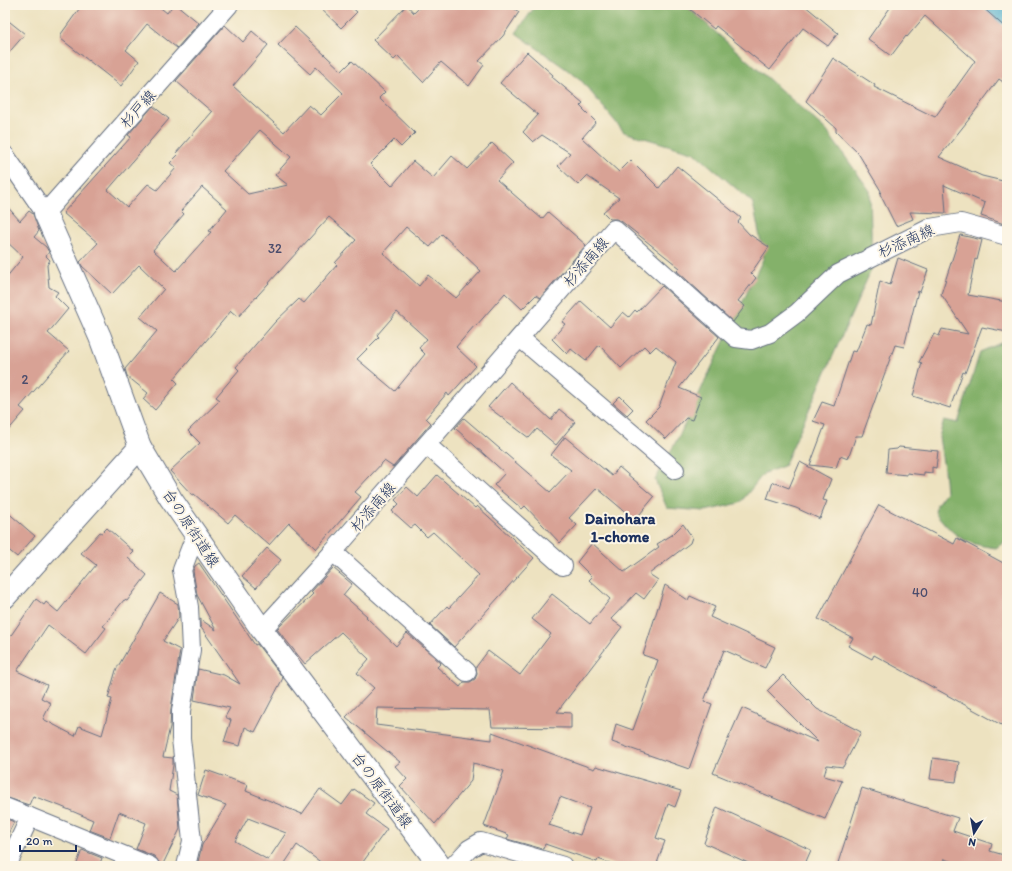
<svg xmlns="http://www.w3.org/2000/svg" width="1012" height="871" font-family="Itim,'Klee One',sans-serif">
<rect width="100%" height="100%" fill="#fcf5e5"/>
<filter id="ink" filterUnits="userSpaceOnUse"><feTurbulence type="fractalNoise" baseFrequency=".025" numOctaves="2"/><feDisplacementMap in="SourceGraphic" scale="8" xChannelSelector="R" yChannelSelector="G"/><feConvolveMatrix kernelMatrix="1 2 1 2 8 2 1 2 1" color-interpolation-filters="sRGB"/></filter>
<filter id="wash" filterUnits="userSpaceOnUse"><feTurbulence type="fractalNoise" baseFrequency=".012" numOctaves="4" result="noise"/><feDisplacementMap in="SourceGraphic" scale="16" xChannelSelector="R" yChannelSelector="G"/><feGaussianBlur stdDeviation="0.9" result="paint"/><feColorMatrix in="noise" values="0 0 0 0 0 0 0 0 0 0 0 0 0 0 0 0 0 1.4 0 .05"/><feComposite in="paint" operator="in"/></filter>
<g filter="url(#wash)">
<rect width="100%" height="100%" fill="#ede2c0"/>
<g fill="#84b16a" stroke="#507064">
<polygon points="536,5 685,5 826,130 870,191 872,268 784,466 764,473 740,503 705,511 667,508 655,480 680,434 764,257 753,203 695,153 624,132 580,79 516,33"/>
<path d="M 1003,342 L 1007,343 L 1007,540 L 996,548 C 965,544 954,537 935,512 L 937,504 L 946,492 L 944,469 L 939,437 L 944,420 L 958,423 L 980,352 Z"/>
</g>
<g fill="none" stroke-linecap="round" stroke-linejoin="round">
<polyline stroke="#4faece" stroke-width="34" points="1003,5 1007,8"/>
</g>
<g id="blocks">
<g fill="#d8a295" fill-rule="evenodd">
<polygon points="82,5 157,5 167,13 173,5 177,5 199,23 177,48 147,24 126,50 139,61 121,86 61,39 61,34"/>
<polygon points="317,5 349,5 357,12 341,28"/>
<polygon points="407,5 414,13 422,5 509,5 519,12 503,36 479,61 484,65 469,86 441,62 423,82 398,56 394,60 373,40"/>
<polygon points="685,5 804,5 838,33 828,46 803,28 770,70 716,26 714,29"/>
<polygon points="892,5 980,5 1007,29 1007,85 999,79 970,118 939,157 982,176 1007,182 1007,215 1004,224 981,216 985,203 944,185 946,213 910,212 913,219 896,226 880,194 881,191 858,153 836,132 836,128 806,101 833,58 875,85 874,87 935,117 975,61 925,16 907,37 906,36 891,56 868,39"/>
<polygon points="5,18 25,34 5,57"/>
<path d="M 225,25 L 243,42 L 252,31 L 268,45 L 233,86 L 284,132 L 309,105 L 321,115 L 343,93 L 316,67 L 310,74 L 278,45 L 295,27 L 342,71 L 352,61 L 385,92 L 379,98 L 415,133 L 401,147 L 394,140 L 370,164 L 392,186 L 413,161 L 433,178 L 452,156 L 467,169 L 492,143 L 513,163 L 497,180 L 542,219 L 548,212 L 586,245 L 540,298 L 536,295 L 522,309 L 505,293 L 476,326 L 475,325 L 456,347 L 476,366 L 449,396 L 447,393 L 426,418 L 431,423 L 393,467 L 384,461 L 355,492 L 361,497 L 316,549 L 289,523 L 269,545 L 235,515 L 228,523 L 194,494 L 192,495 L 170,471 L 200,443 L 188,431 L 220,400 L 216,397 L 239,370 L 236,367 L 275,322 L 299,299 L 304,303 L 337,265 L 335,263 L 356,240 L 329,217 L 238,317 L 231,311 L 174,379 L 178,383 L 155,410 L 143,399 L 148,393 L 127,376 L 125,369 L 157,331 L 140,317 L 164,289 L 139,265 L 112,294 L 82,266 L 80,262 L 98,243 L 63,213 L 131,137 L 128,135 L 153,106 L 169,119 L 108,190 L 127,207 L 148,184 L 157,190 L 176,168 L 170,163 L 178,155 L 176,153 L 212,112 L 176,81 ZM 260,130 L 291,157 L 275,175 L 288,185 L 248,194 L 223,171 ZM 202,187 L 227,209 L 209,231 L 211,232 L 176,271 L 153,250 L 184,214 L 181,211 ZM 406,227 L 430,247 L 442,234 L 481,271 L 456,298 L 428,275 L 419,286 L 383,253 ZM 397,312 L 427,339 L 419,348 L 425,354 L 395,391 L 357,359 L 379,337 L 377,335 Z"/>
<polygon points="527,52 553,75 552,77 583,103 580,106 596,122 582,138 619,172 631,160 659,188 677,166 741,218 738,222 749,234 769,247 751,273 756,278 738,301 745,306 733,322 677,271 680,268 621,221 616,219 610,219 603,212 619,198 587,176 578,185 558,166 570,153 542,135 533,142 523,132 538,115 500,83"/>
<polygon points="5,204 20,221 29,211 33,214 39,231 34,237 46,247 49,252 46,256 50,260 47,265 49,287 58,292 55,296 68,309 48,333 69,351 20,407 25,411 5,434 5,279 23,257 5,240"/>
<polygon points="960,235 982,240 977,260 975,259 968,295 1007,302 1007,332 982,327 965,373 963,372 950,408 913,396 922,363 919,362 934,334 939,336 942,329 968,334 941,294"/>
<polygon points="898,258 928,270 920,292 918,291 904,347 895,345 862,436 856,436 848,459 840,456 836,468 810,465 825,425 813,421 822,402 834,406 852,351 856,352 867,324 871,325 880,281 890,285"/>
<polygon points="662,286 719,337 679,388 701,397 692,420 686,418 666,439 646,420 659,407 676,362 656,346 650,352 644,346 621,368 599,345 586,361 571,349 567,354 552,339 565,324 562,322 581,301 610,327 623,312 629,317 635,310 637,312"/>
<polygon points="510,382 551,420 559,409 575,422 556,445 537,429 529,438 488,407"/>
<polygon points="620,396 633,409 627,415 613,403"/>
<polygon points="464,418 550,492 571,470 551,455 565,437 612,476 619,467 654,497 635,520 597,488 569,518 577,525 560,543 525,506 522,509 494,485 505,473 455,428"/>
<polygon points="899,447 938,451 936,468 932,467 932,473 924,472 924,475 907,473 907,475 886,473 888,450 897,449"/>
<polygon points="800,462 831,479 823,500 827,501 820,519 796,508 767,499 773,482 789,488"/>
<polygon points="437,475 475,508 477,506 534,558 454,647 430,625 447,606 449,608 479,575 433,532 427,537 415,525 411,528 392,511 399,504 395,500 407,487 418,497"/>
<polygon points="879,505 954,544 957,538 1007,565 1007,728 874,655 872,659 848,646 853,638 818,619"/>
<polygon points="5,510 35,536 17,557 5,547"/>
<path d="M 683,524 L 692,537 L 690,543 L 649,574 L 658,580 L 644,599 L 636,593 L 611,619 L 622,627 L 557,712 L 571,713 L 571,728 L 492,727 L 490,710 L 377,708 L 376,725 L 492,740 L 492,732 L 594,769 L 596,766 L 681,791 L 675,807 L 668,804 L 656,838 L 665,841 L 656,866 L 618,866 L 598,859 L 597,862 L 545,844 L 543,849 L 507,839 L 509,835 L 484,826 L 504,771 L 473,763 L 471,781 L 435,824 L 400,786 L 407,779 L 395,766 L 400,762 L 346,717 L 374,688 L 357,673 L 369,659 L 341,632 L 305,664 L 277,629 L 313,594 L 311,592 L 333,568 L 352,584 L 343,595 L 367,616 L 366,617 L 396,646 L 407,633 L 441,663 L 437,667 L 460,687 L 464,682 L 470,682 L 475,679 L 477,674 L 476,667 L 488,651 L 520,675 L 551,634 L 532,619 L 552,594 L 590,624 L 610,599 L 589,580 L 592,577 L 577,562 L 592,543 L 624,572 L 659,547 L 657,544 L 672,535 ZM 560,797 L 590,808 L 580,835 L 549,825 Z"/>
<polygon points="107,528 134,552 128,558 147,575 127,601 124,600 103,626 106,628 86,654 48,625 17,671 47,685 41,698 51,703 43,719 75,736 79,726 102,735 112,699 108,698 116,670 160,593 178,604 179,617 163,641 180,650 171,709 170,727 163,757 173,758 173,765 169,791 177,795 180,829 162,866 154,856 136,849 146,823 119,812 110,838 89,830 93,820 60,806 33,796 29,805 5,797 5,644 36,599 44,605 46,602 58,612 96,565 81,553 100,532 102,533"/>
<polygon points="267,548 281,560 256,588 242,576"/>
<polygon points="199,563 255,645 257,644 283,678 255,732 245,727 240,746 224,742 231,720 225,717 230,708 194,700 198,669 224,675 240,684 200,626 200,619 216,630 197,595 193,571 195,566"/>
<polygon points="665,585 688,600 690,596 715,607 710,617 775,647 765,668 724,650 704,701 712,704 689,769 612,742 616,724 633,730 658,660 643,655"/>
<polygon points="783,675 817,709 861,732 843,767 827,765 824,776 842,781 825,819 713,773 742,708 818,742 767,691"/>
<polygon points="933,758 959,762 956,782 930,779"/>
<path d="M 206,770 L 248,785 L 246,791 L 302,814 L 320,789 L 342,805 L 354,789 L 374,803 L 366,814 L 387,829 L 360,866 L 326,866 L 297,845 L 283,866 L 197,866 L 202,845 L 226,805 L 198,795 ZM 248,818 L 286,833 L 268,860 L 235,841 Z"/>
<polygon points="862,788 958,818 953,831 992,844 990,851 1007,856 1007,866 965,866 944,859 942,866 837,866"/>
<polygon points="717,807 811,850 804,866 755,866 704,843"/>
<polygon points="5,818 14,822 5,840"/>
<polygon points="82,850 102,858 99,866 76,866"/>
</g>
</g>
</g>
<g filter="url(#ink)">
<use href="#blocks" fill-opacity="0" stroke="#646e80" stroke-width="1"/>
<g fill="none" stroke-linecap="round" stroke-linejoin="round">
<g stroke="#646e80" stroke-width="20">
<g id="street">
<polyline points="5,155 45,213 229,5"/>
<polyline points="520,338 675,470"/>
<polyline points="427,445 563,566"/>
<polyline points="333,552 467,672"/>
<polyline points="262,630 333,552 614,229 736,338 751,340 770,333 797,313 838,274 930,228 961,223 1007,236"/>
<polyline points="5,807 30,817"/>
<polyline points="7,866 30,817 150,866"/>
<polyline points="186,866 192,841 181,738 181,711 191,650 189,607 182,570 195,536"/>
<polyline points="453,866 469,849 481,842 563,866"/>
</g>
</g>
<g stroke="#646e80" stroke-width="24">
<g id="secondary">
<polyline points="45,213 100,337 140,447 171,499 262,630 440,866"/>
<polyline points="5,597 140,447"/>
</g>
</g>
<use href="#street" stroke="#fff" stroke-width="18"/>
<use href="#secondary" stroke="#fff" stroke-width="22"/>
</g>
</g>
<g text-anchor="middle" stroke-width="4" stroke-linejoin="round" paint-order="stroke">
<g font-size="13" fill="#4a4c6c">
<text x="275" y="253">32</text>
<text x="25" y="384">2</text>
<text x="920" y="597">40</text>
</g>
<g font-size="15" fill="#1b2f5e" stroke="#fcf5e5">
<text transform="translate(138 109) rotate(-48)" y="5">杉戸線</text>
<text transform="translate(906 241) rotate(-24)" y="5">杉添南線</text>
<text transform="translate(586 262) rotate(-49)" y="5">杉添南線</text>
<text transform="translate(373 507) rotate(-49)" y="5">杉添南線</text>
<text transform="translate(191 528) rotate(57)" y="5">台の原街道線</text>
<text transform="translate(382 790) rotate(53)" y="5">台の原街道線</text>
</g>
<g font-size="16" font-weight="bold" fill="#1b2f5e" stroke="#fcf5e5">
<text x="620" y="524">Dainohara<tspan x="620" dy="18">1-chome</tspan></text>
</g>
</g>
<rect width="1012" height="871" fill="none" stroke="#fcf5e5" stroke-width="20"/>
<g transform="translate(974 833) rotate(191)" stroke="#fcf5e5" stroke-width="3" paint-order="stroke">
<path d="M0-3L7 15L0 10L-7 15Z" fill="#1b2f5e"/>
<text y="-6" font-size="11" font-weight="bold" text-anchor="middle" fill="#1b2f5e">N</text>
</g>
<path d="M20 845v6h56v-6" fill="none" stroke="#1b2f5e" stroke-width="2"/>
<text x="26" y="845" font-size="12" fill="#1b2f5e" stroke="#fcf5e5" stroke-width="3" paint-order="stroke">20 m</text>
</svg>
